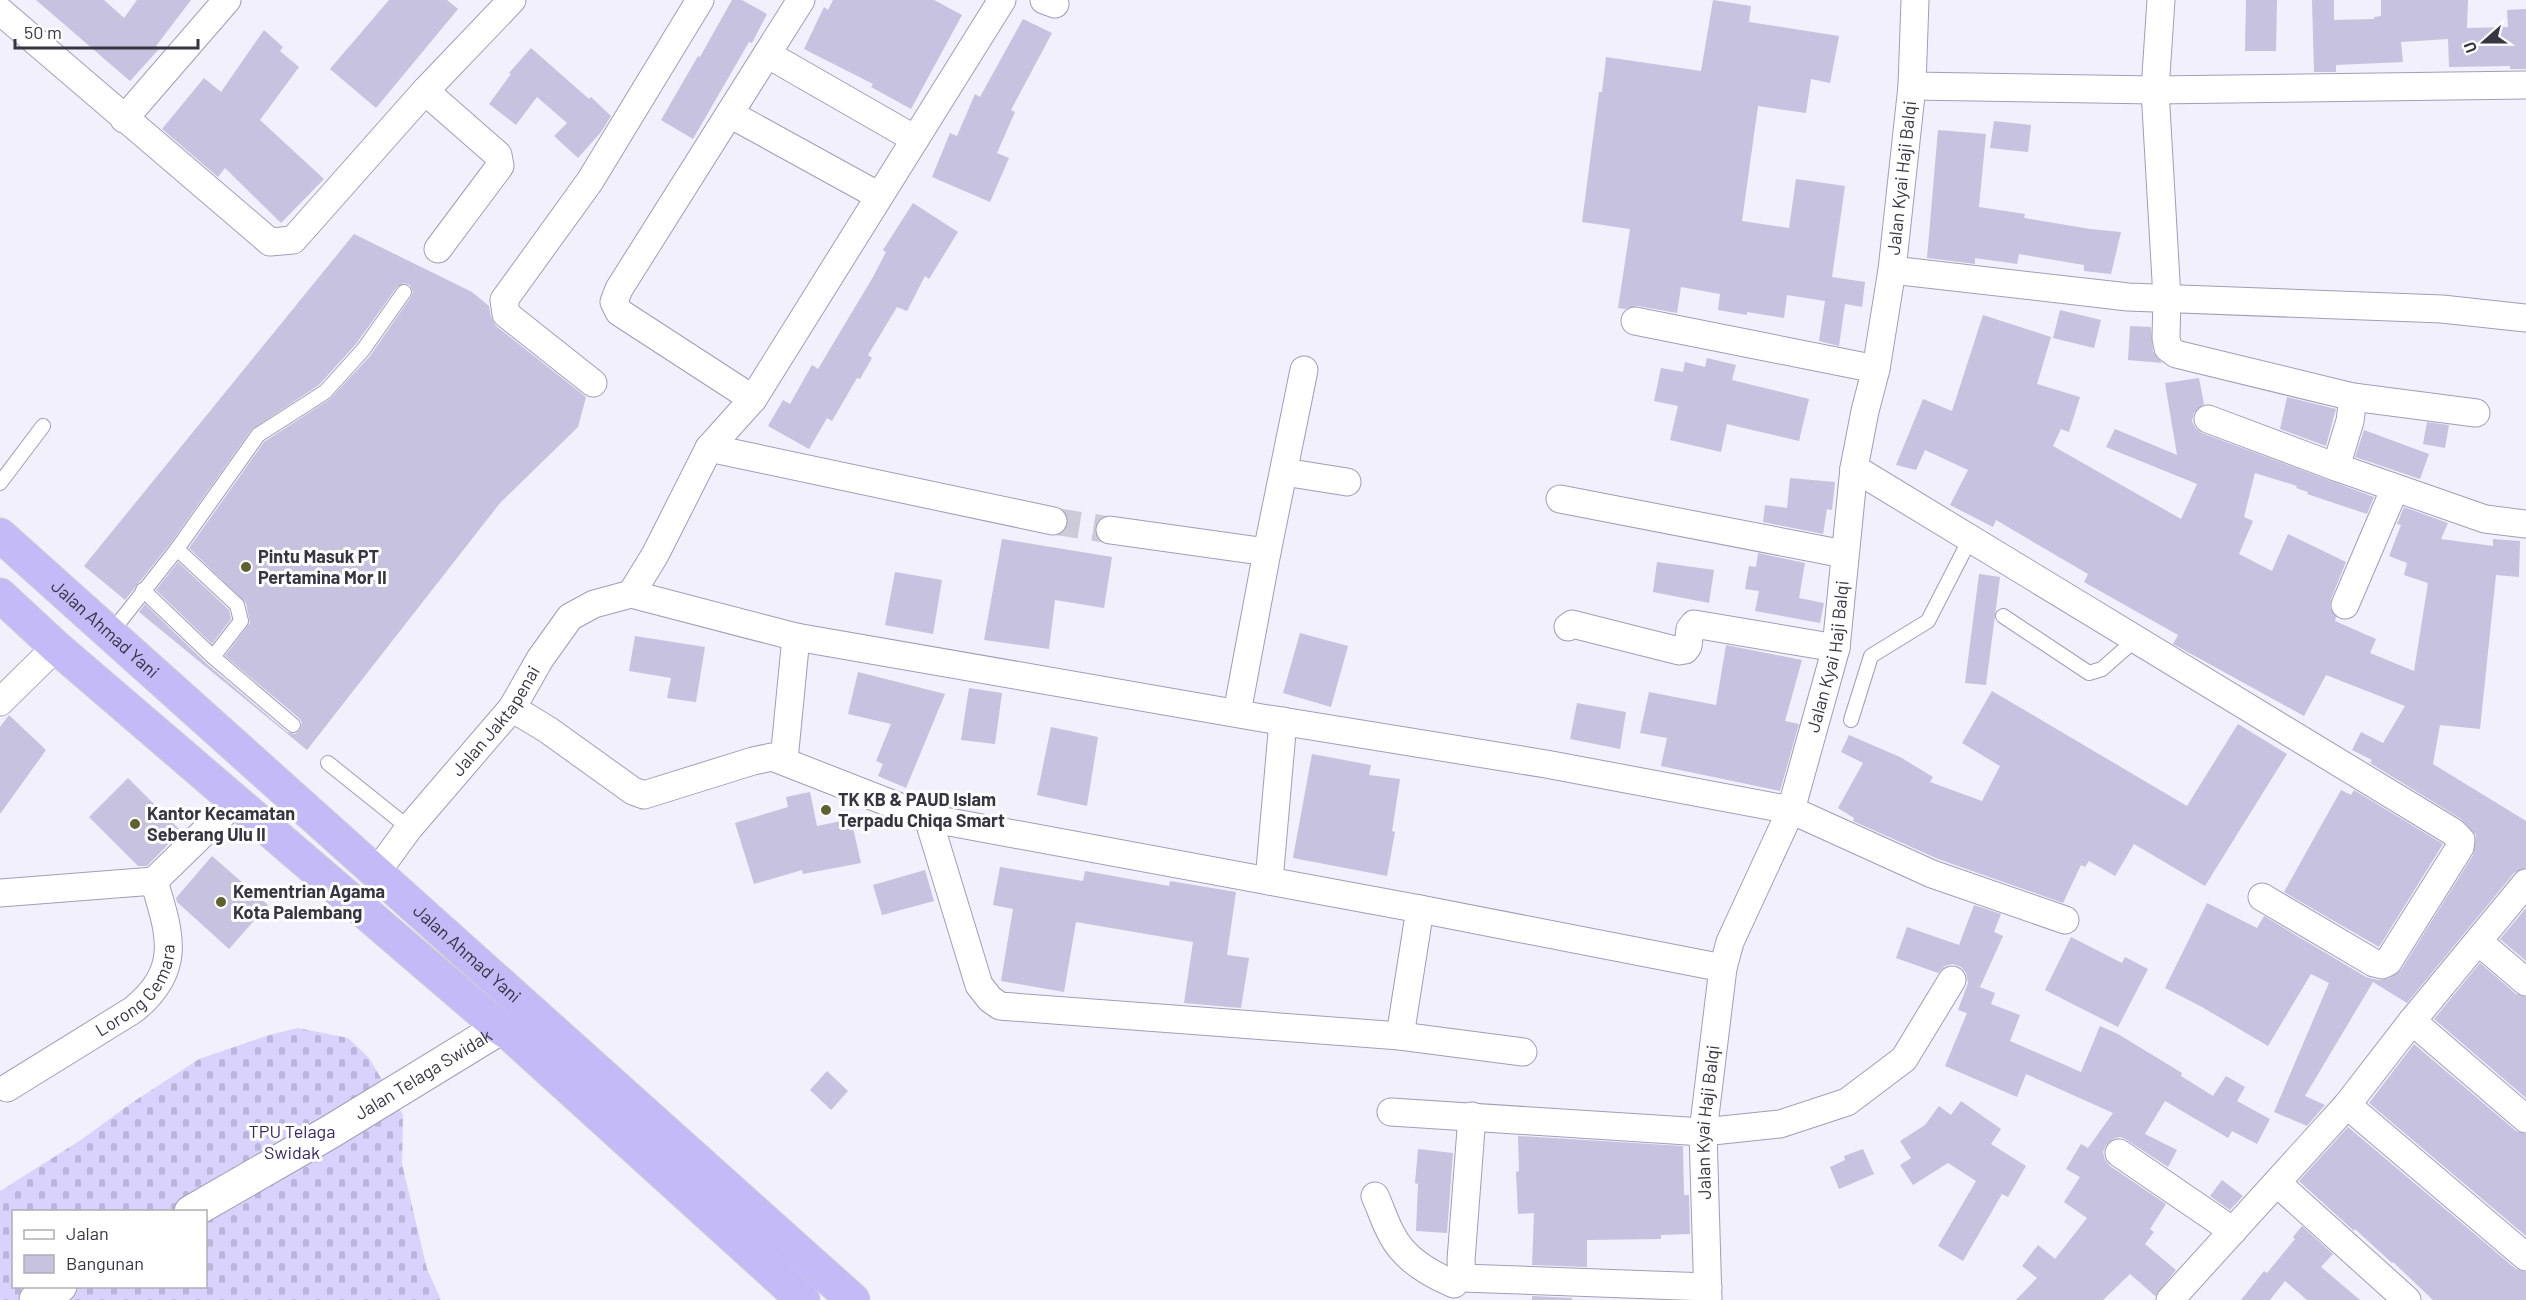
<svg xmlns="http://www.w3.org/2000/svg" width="2526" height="1300" font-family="Barlow,sans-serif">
<defs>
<pattern id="cemetery-stones" width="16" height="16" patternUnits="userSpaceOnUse" patternTransform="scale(1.5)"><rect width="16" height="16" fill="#d8d2fd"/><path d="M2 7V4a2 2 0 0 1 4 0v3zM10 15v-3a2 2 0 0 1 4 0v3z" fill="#bab5da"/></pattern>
</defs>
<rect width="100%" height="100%" fill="#f1f0fc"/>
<path fill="url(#cemetery-stones)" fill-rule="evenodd" d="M 298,1028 L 348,1038 L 369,1058 L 403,1115 L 402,1164 L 427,1269 L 441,1300 L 0,1300 L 0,1191 L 81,1140 L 130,1104 L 199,1059 L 269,1035 ZM 14,1212 L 206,1212 L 206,1286 L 14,1286 Z"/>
<g fill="#c6c2e0">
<polygon points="36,0 104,0 124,18 137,0 191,0 156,46 159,49 130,81"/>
<polygon points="389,0 447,0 458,9 376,108 330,69"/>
<polygon points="732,0 742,0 767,14 752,43 749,42 693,139 661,120 698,56 700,57"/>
<polygon points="833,0 934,0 962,15 911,109 871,87 873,84 804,49 824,7 828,10"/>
<polygon points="1713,0 1751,6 1749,22 1839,36 1830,83 1811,79 1806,113 1758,106 1742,221 1789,228 1796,179 1845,186 1832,277 1865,282 1862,307 1845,304 1839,346 1819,341 1825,301 1787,295 1784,318 1747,312 1747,315 1718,310 1720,294 1681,287 1677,313 1638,306 1625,309 1618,308 1630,229 1582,222 1599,92 1602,92 1606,57 1701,71"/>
<polygon points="2246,0 2277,0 2276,51 2245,51"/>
<polygon points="2312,0 2334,0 2334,20 2374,19 2374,17 2381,16 2381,0 2468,0 2467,28 2508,27 2507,10 2526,9 2526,69 2510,69 2510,66 2449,67 2448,39 2401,42 2403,62 2336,65 2336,72 2314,72"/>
<polygon points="1023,19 1052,33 1011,110 1015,112 997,153 1009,158 990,202 932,177 950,133 957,136 975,94 980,97"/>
<polygon points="264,30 283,47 280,51 299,67 260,120 324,179 281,223 225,168 218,177 162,129 204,78 221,92"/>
<polygon points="531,48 589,99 591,97 611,116 601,132 578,158 554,136 567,123 537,97 516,125 489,104 511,74 509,73"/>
<polygon points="1994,121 2031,125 2028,152 1990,148"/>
<polygon points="1938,130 1986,134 1979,207 2025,214 2024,218 2090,229 2121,232 2111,274 2084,271 2084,265 2019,254 2017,264 1975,258 1975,264 1927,258"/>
<polygon points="913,203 958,232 929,279 925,276 907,311 897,307 868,355 872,358 860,379 857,378 832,421 827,418 809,449 768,426 783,400 790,404 812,365 818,369 873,277 886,252 883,250"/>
<polygon points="354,234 472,292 489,306 491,317 496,326 586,397 578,427 500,503 307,750 139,612 145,604 207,664 287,732 295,734 300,730 302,723 299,718 225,656 250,623 246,603 189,548 264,442 330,399 370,356 411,297 413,292 410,285 404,283 397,287 356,344 319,385 251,430 170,544 125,600 84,566"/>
<polygon points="2060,310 2101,320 2094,348 2053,338"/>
<polygon points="1983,315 2051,337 2037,384 2080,397 2069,432 2061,429 2053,446 2181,519 2197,484 2106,447 2115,429 2177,455 2165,383 2199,378 2204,404 2194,413 2192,421 2196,429 2202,433 2374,497 2367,514 2307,494 2308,492 2296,488 2297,486 2255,473 2244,517 2253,521 2239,554 2272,571 2288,534 2346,562 2331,599 2330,607 2336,617 2335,621 2376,639 2370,653 2414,671 2428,583 2404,575 2407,563 2389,556 2401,525 2397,524 2404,507 2448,523 2441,539 2493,546 2493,539 2520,541 2519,577 2496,575 2480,729 2440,725 2433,764 2526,821 2526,868 2514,873 2407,1003 2373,982 2305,1096 2325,1105 2307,1126 2274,1112 2329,983 2311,974 2268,1046 2202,1007 2165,988 2207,903 2257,928 2264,916 2366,977 2378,980 2388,979 2401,970 2473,855 2476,835 2461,819 2370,763 2372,760 2352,750 2361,732 2383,743 2405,706 2326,675 2304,716 2173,644 2178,635 2084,582 2088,574 1996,520 1993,527 1950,505 1968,470 1925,450 1916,470 1896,465 1923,399 1952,411"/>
<polygon points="2130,326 2151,327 2153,351 2162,363 2128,360"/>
<polygon points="1707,358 1736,365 1732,380 1809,399 1799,441 1727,424 1721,452 1670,440 1678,406 1654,401 1661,368 1683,372 1685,362 1705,367"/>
<polygon points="2287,397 2336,409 2326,446 2280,429"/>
<polygon points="2427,422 2449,425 2445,448 2423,444"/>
<polygon points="2364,430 2429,454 2420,479 2355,457"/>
<polygon points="1790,478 1835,482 1832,510 1827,509 1823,534 1763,522 1765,505 1787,508"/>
<polygon points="1002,539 1112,557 1104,608 1055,600 1049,649 984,640"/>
<polygon points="1758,553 1805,563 1799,598 1824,603 1820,623 1755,611 1759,591 1745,589 1749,566 1756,567"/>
<polygon points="178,562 229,610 231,619 212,644 156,590"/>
<polygon points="1657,562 1714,570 1709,603 1653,592"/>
<polygon points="895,572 942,580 933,634 885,625"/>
<polygon points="1979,574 2000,577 1986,685 1965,683"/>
<polygon points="1300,633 1348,646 1331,707 1283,693"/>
<polygon points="635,636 705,647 696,702 667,698 671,678 629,671"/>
<polygon points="1726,645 1802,660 1785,721 1799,724 1780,791 1661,766 1667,738 1640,733 1649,692 1716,705"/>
<polygon points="858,672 945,694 906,788 878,776 883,764 876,761 891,724 848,714"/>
<polygon points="969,688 1002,693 995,744 961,740"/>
<polygon points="1992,691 2187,806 2238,724 2287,754 2205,886 2134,844 2115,876 2089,861 2085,867 2081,865 2063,903 1938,859 1853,821 1854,818 1838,808 1863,763 1841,752 1849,735 1900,757 1933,777 1930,782 1982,801 2000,766 1962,743"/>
<polygon points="1577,703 1626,712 1620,749 1570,739"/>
<polygon points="9,715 46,750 0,814 0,727"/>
<polygon points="1051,727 1098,737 1087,806 1037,795"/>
<polygon points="1312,754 1371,765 1369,775 1400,779 1392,831 1395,832 1387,876 1293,858"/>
<polygon points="128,778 181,831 147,866 138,866 89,817"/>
<polygon points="2341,790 2351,795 2354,790 2443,844 2379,947 2284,892"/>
<polygon points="810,792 817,826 851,819 861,863 803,874 802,870 754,884 735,823 788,807 786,797"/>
<polygon points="212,856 268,905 229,949 177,902 176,898"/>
<polygon points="1000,867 1083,881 1085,871 1169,886 1170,881 1236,892 1227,955 1249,958 1241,1008 1184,1003 1193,942 1076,922 1064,992 1001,981 1013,909 993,905"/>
<polygon points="925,870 934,901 882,915 873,885"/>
<polygon points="1974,905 2001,914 1994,932 2003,936 1980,987 1974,985 1995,993 1991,1004 2020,1015 2010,1041 2081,1072 2100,1026 2118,1034 2182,1073 2181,1076 2213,1096 2226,1076 2245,1087 2237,1101 2270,1119 2257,1144 2232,1131 2228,1138 2165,1101 2145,1134 2177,1150 2168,1167 2127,1140 2120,1137 2113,1139 2106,1145 2103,1152 2105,1160 2110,1166 2166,1204 2150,1229 2154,1232 2145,1244 2176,1270 2155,1296 2130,1274 2103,1300 2016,1300 2037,1278 2022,1266 2038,1245 2055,1259 2087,1218 2064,1202 2080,1177 2066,1169 2081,1144 2088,1148 2113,1113 2026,1074 2017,1097 1945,1066 1967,1013 1958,1010 1968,983 1966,973 1961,967 1953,964 1945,966 1938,973 1896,958 1907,927 1959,945"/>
<polygon points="2526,908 2526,961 2500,939"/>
<polygon points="2071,937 2122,963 2125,957 2148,969 2118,1027 2045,990"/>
<polygon points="2480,963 2516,994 2526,997 2526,1098 2434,1019"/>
<polygon points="2414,1044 2516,1131 2526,1134 2526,1236 2369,1103"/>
<polygon points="827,1071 848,1091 831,1110 810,1090"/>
<polygon points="1961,1101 2001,1129 1991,1144 2026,1166 2008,1197 2002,1194 1963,1261 1938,1246 1976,1181 1948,1163 1913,1185 1900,1165 1911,1158 1900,1141 1925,1125 1939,1106 1951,1115"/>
<polygon points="2348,1127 2516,1269 2526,1272 2526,1300 2433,1300 2393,1262 2392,1263 2355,1229 2354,1231 2299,1181"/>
<polygon points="1518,1136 1683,1146 1684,1195 1689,1195 1690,1234 1661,1235 1661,1239 1587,1240 1587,1267 1532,1265 1534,1213 1518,1214 1516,1172 1519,1171"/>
<polygon points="1418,1149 1453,1153 1447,1233 1416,1231 1418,1184 1415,1183"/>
<polygon points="1863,1149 1874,1174 1839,1189 1830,1167 1845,1160 1844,1156"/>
<polygon points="2222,1180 2243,1196 2230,1210 2210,1196"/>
<polygon points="2302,1226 2333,1254 2321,1267 2360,1300 2307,1300 2285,1281 2270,1300 2241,1300 2264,1271 2267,1273 2295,1239 2293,1237"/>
<polygon points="1532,1296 1572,1298 1572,1300 1532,1300"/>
</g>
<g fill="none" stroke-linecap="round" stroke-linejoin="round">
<polyline stroke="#cccbd7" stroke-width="27" stroke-dasharray="27 14" stroke-linecap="butt" points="1053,521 1110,530"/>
<g stroke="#a19dba" stroke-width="16">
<g id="service">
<polyline points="0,483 43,426"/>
<polyline points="143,590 213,657 293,725"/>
<polyline points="2003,616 2089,673 2102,669 2136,639"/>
<polyline points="110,634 177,549"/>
<polyline points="213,657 241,621 237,605 177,549 258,435 325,392 363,350 404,292"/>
<polyline points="1851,720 1871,656 1928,621 1970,539"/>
<polyline points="328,763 409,828"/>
</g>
</g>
<g stroke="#a19dba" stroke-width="29">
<g id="minor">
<polyline points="1044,0 1055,4"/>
<polyline points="2161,0 2155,90 2167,298 2166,338 2168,348 2176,354 2353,397 2350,421 2336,467"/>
<polyline points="0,11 270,242 293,240 425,91 512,0"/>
<polyline points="767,54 915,139"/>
<polyline points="1912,86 2155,90 2526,85"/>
<polyline points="425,91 498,155 500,166 438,249"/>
<polyline points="730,114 879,196"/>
<polyline points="124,119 227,0"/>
<polyline points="1892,270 2128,297 2442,309 2526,318"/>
<polyline points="1635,321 1876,369"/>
<polyline points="593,383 506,314 504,300 590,181 700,0"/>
<polyline points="2353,397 2476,413"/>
<polyline points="753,399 619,312 614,302 619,289 801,0"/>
<polyline points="2208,419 2336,467 2485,519 2526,524"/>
<polyline points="709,448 1053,521"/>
<polyline points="1854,468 2453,832 2461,840 2460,847 2388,962 2382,965 2374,963 2262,897"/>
<polyline points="1284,472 1347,482"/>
<polyline points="1560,499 1844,554"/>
<polyline points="1110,530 1267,552"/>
<polyline points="631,594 655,555 709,448 753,399 1002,0"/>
<polyline points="2345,605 2395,488"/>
<polyline points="1568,627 1572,624 1679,651 1685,650 1688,646 1690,629 1694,624 1836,648"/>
<polyline points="0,702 56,647"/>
<polyline points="512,708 548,730 633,791 644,795 753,761 772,757 928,818 1420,909 1723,968"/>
<polyline points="1237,713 1267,552 1304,370"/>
<polyline points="784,760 796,637"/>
<polyline points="928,818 979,985 990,999 1000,1006 1400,1036 1420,909"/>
<path id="s1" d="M 376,873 L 409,828 L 512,708 L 540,659 L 570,617 L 594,604 L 631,594 L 796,637 L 1262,718 L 1546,764 L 1791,810 L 1932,874 L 2065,920"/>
<polyline points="1269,881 1283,721"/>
<polyline points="0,893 154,881"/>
<polyline points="2479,942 2526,982"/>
<polyline points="2412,1021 2526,1119"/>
<polyline points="1400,1036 1523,1052"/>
<path id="s2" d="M 7,1088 L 133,1010 C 183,970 170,934 154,881 L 236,801"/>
<polyline points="2347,1105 2526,1257"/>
<polyline points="1391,1112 1703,1132 1780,1124 1847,1102 1904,1059 1952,980"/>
<polyline points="1472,1116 1461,1260 1462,1278 1708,1287"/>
<polyline points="2119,1153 2233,1231"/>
<polyline points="2277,1183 2407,1300"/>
<path d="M 1375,1196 C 1381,1209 1385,1223 1392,1235 C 1404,1259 1430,1274 1454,1284"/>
<path id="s3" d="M 1708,1300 L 1703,1132 L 1723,968 L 1730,942 L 1791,810 L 1836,648 L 1854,468 L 1865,411 L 1876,369 L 1892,270 L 1912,86 L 1915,0"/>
<polyline points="2170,1300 2347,1105 2412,1021 2526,883"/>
</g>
</g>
<g stroke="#a19dba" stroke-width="35">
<g id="tertiary">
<path id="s4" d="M 191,1212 L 330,1132 L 500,1028"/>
<polyline points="36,1300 60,1286"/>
</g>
</g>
<g stroke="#cfcfd1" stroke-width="35">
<g id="trunk">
<path id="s5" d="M 0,535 L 853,1300"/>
<polyline points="0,595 56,647 500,1028 511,1035 803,1300"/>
</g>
</g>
<use href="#service" stroke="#fff" stroke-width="14"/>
<use href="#minor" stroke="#fff" stroke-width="27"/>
<use href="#tertiary" stroke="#fff" stroke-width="33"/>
<use href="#trunk" stroke="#c4baf8" stroke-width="33"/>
</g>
<g fill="#5f612f" stroke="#fff" stroke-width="2">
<circle cx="246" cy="567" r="6"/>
<circle cx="826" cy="810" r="6"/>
<circle cx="135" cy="824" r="6"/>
<circle cx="221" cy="902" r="6"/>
</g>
<g text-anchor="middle" stroke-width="6" stroke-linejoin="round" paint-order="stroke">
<g font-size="18" fill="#373541" stroke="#fff">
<text dy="6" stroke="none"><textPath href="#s3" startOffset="1149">Jalan Kyai Haji Balqi</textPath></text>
<text dy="6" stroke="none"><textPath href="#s5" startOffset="141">Jalan Ahmad Yani</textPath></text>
<text dy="6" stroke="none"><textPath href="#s3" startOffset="664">Jalan Kyai Haji Balqi</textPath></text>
<text dy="6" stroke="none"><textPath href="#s1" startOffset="194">Jalan Jaktapenai</textPath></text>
<text dy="6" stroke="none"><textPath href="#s5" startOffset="627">Jalan Ahmad Yani</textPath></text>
<text dy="6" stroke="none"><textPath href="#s2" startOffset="166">Lorong Cemara</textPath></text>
<text dy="6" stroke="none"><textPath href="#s4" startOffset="270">Jalan Telaga Swidak</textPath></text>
<text dy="6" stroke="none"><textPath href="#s3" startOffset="178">Jalan Kyai Haji Balqi</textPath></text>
</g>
<g font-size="18" font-weight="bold" fill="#373541" stroke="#fff" text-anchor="start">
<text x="258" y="563">Pintu Masuk PT<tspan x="258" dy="21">Pertamina Mor II</tspan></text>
<text x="838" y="806">TK KB &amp; PAUD Islam<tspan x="838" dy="21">Terpadu Chiqa Smart</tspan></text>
<text x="147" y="820">Kantor Kecamatan<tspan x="147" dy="21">Seberang Ulu II</tspan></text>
<text x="233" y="898">Kementrian Agama<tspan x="233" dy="21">Kota Palembang</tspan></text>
</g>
<g font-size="18" fill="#382767" stroke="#fff">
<text x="292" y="1138">TPU Telaga<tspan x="292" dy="21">Swidak</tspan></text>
</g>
</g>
<rect x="12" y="1210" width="195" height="78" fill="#ffffff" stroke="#afaeb3" stroke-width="1.5"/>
<rect x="24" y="1230" width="30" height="9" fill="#ffffff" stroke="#afaeb3" stroke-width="1.5"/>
<text x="66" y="1240" font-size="18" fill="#373541">Jalan</text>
<rect x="24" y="1255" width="30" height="18" fill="#c6c2e0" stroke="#afaeb3" stroke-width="1.5"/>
<text x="66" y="1270" font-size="18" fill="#373541">Bangunan</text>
<g transform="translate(2484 42) rotate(249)" stroke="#ffffff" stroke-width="4.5" paint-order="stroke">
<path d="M0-4.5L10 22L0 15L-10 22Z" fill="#373541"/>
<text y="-9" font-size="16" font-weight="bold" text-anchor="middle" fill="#373541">U</text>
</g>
<path d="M15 39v9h183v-9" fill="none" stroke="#373541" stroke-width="3"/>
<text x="24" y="39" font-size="18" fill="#373541" stroke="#ffffff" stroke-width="4.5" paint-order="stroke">50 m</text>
</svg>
